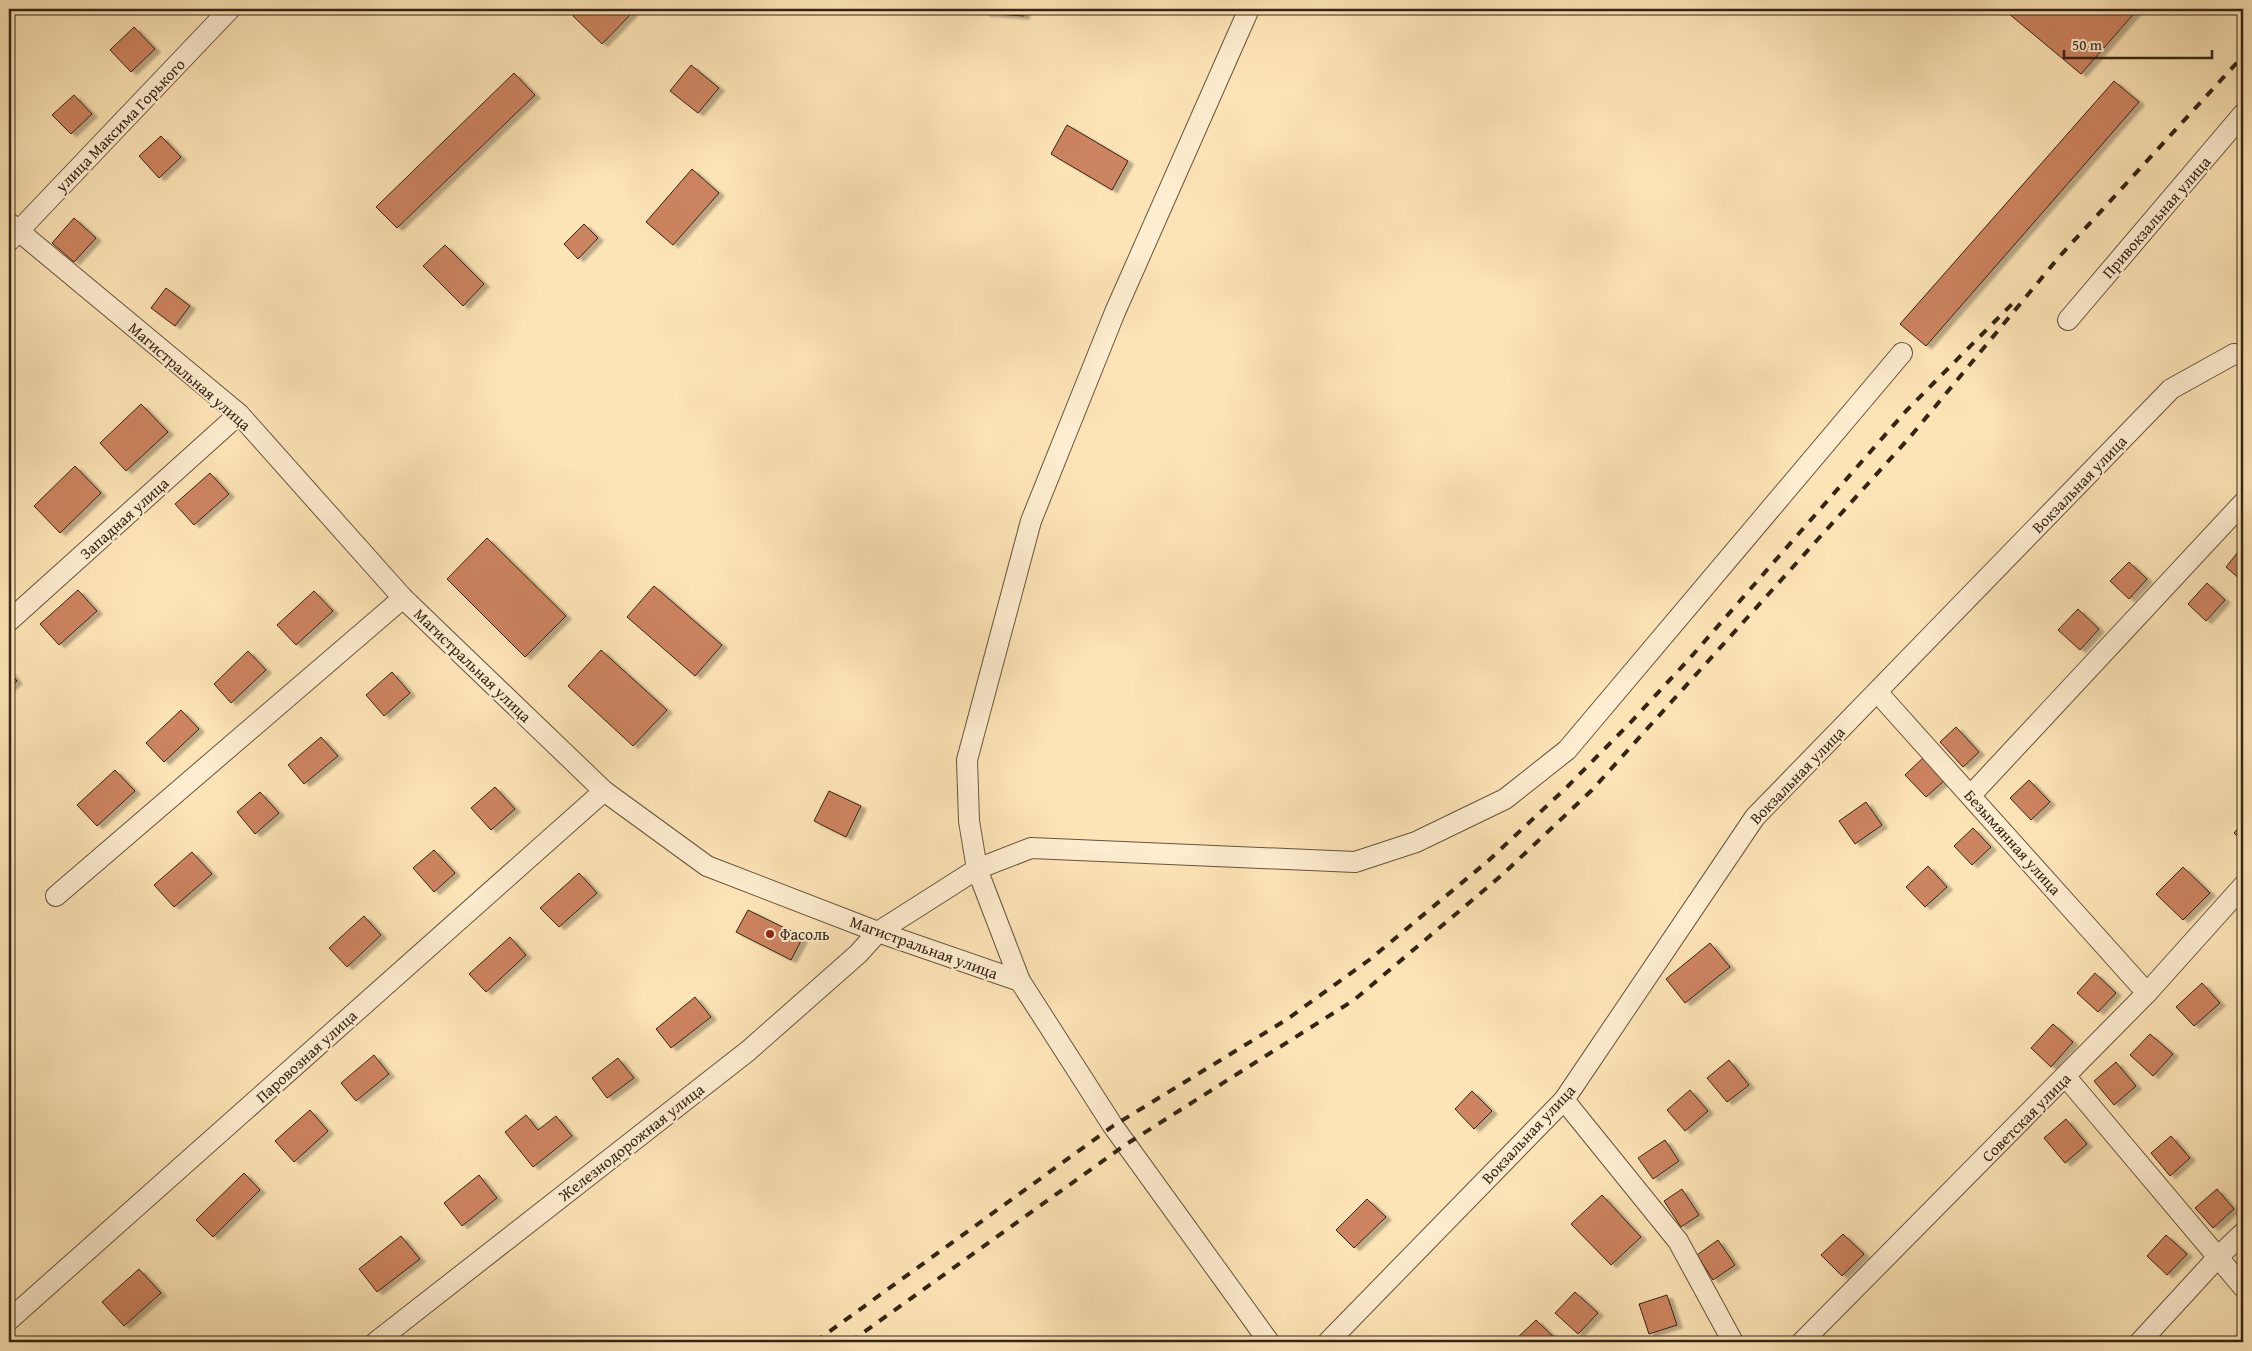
<svg xmlns="http://www.w3.org/2000/svg" width="2252" height="1351" font-family="'Gentium Book Plus',serif">
<defs>
<filter id="shadow"><feDropShadow dx="5.5" dy="3" stdDeviation="1" flood-color="#0004"/></filter>
</defs>
<rect width="100%" height="100%" fill="#fde4b6"/>
<filter id="stains"><feTurbulence type="fractalNoise" baseFrequency=".004" numOctaves="4"/><feColorMatrix values="0 0 0 0 .2 0 0 0 0 .09 0 0 0 0 .02 0 0 0 .5 -.17"/></filter>
<radialGradient id="worn" r=".72"><stop offset=".6" stop-color="#630" stop-opacity="0"/><stop offset="1" stop-color="#630" stop-opacity=".3"/></radialGradient>
<g fill="#cd8460" stroke="#352414" filter="url(#shadow)">
<polygon points="580,9 628,9 632,13 602,44 573,16"/>
<polygon points="984,9 1024,9 1024,16 984,13"/>
<polygon points="2011,9 2138,9 2081,74 2008,13"/>
<polygon points="134,27 155,49 131,72 110,50"/>
<polygon points="691,65 719,88 698,113 670,91"/>
<polygon points="514,73 535,95 397,228 376,207"/>
<polygon points="2114,81 2139,102 1926,346 1900,324"/>
<polygon points="74,95 92,114 71,134 52,115"/>
<polygon points="1067,125 1128,161 1112,190 1051,154"/>
<polygon points="161,136 181,157 159,178 139,156"/>
<polygon points="692,169 719,193 673,245 646,222"/>
<polygon points="74,218 96,238 74,262 52,243"/>
<polygon points="584,224 598,238 578,259 564,244"/>
<polygon points="445,245 484,284 463,306 423,266"/>
<polygon points="166,288 190,306 175,326 151,308"/>
<polygon points="141,404 168,432 126,471 100,443"/>
<polygon points="75,466 101,493 60,533 34,506"/>
<polygon points="210,473 229,494 194,525 175,504"/>
<polygon points="487,538 566,616 525,657 447,579"/>
<polygon points="2238,552 2243,556 2243,582 2226,567"/>
<polygon points="2129,562 2147,579 2129,599 2110,581"/>
<polygon points="2207,583 2225,600 2206,621 2188,604"/>
<polygon points="654,586 722,645 695,676 627,617"/>
<polygon points="78,590 97,611 59,645 40,624"/>
<polygon points="314,591 333,611 296,645 277,625"/>
<polygon points="2078,609 2099,629 2080,650 2058,630"/>
<polygon points="601,650 667,710 633,746 568,686"/>
<polygon points="248,651 266,670 231,703 214,684"/>
<polygon points="9,671 17,681 9,688"/>
<polygon points="392,672 410,693 384,716 366,695"/>
<polygon points="181,710 199,729 164,762 146,743"/>
<polygon points="1956,727 1979,752 1963,767 1940,742"/>
<polygon points="321,737 338,756 304,784 288,765"/>
<polygon points="1925,756 1946,779 1926,797 1905,775"/>
<polygon points="115,770 135,791 97,826 77,805"/>
<polygon points="2029,780 2050,802 2031,820 2010,798"/>
<polygon points="495,787 515,809 491,830 471,808"/>
<polygon points="829,791 861,806 846,837 814,821"/>
<polygon points="260,792 279,813 255,834 237,812"/>
<polygon points="1866,802 1882,825 1855,844 1839,821"/>
<polygon points="2243,823 2243,842 2234,833"/>
<polygon points="1973,828 1991,847 1972,865 1954,846"/>
<polygon points="434,850 455,873 434,892 413,868"/>
<polygon points="192,852 212,874 174,907 154,885"/>
<polygon points="1928,866 1947,887 1925,907 1906,887"/>
<polygon points="2183,867 2210,893 2183,920 2156,894"/>
<polygon points="579,873 597,893 559,927 540,908"/>
<polygon points="748,910 803,937 791,960 736,932"/>
<polygon points="364,916 381,935 347,967 329,948"/>
<polygon points="510,937 526,955 486,992 469,974"/>
<polygon points="1710,943 1730,967 1685,1003 1666,979"/>
<polygon points="2243,953 2243,964 2238,959"/>
<polygon points="2095,973 2116,993 2098,1012 2077,993"/>
<polygon points="2202,983 2220,1003 2194,1026 2176,1007"/>
<polygon points="695,997 711,1017 671,1048 656,1029"/>
<polygon points="2053,1024 2073,1042 2051,1067 2031,1048"/>
<polygon points="2150,1034 2173,1054 2153,1076 2130,1055"/>
<polygon points="374,1055 389,1074 356,1101 341,1083"/>
<polygon points="618,1058 634,1078 607,1098 592,1078"/>
<polygon points="1729,1060 1749,1085 1727,1102 1707,1078"/>
<polygon points="2116,1062 2136,1086 2114,1105 2094,1081"/>
<polygon points="1690,1090 1708,1111 1685,1131 1667,1110"/>
<polygon points="1472,1091 1492,1111 1474,1129 1455,1109"/>
<polygon points="310,1110 328,1131 294,1162 275,1141"/>
<polygon points="526,1115 538,1130 556,1116 572,1136 533,1167 505,1132"/>
<polygon points="2066,1119 2087,1144 2065,1163 2044,1138"/>
<polygon points="2171,1136 2190,1158 2170,1176 2151,1153"/>
<polygon points="1665,1140 1679,1161 1653,1179 1638,1158"/>
<polygon points="244,1173 260,1190 213,1237 196,1220"/>
<polygon points="479,1175 497,1198 462,1226 444,1203"/>
<polygon points="1682,1189 1699,1215 1681,1227 1664,1201"/>
<polygon points="2217,1189 2234,1209 2213,1228 2195,1208"/>
<polygon points="1602,1195 1641,1237 1611,1265 1571,1224"/>
<polygon points="1367,1199 1386,1217 1354,1248 1336,1230"/>
<polygon points="1843,1234 1864,1254 1842,1276 1821,1255"/>
<polygon points="2166,1235 2187,1254 2167,1275 2147,1256"/>
<polygon points="401,1236 420,1259 377,1292 359,1269"/>
<polygon points="1718,1240 1735,1265 1713,1280 1697,1255"/>
<polygon points="139,1269 161,1293 124,1326 102,1302"/>
<polygon points="1575,1292 1598,1313 1578,1334 1555,1313"/>
<polygon points="1667,1295 1677,1325 1649,1334 1639,1304"/>
<polygon points="1536,1320 1558,1341 1556,1342 1517,1342 1515,1340"/>
<polygon points="1202,1337 1205,1342 1195,1342"/>
</g>
<g fill="none" stroke-linecap="round" stroke-linejoin="round">
<g stroke="#67543c" stroke-width="22">
<g id="minor">
<polyline points="1249,9 1115,312 1031,521 967,760 969,821 977,869 1020,981 1113,1126 1269,1342"/>
<polyline points="9,223 239,414 403,598 604,791 707,866 878,932 1020,981"/>
<polyline points="9,241 230,9"/>
<polyline points="2068,320 2243,114"/>
<polyline points="9,621 239,414"/>
<polyline points="1878,693 2147,993"/>
<polyline points="1971,795 2243,503"/>
<polyline points="56,896 403,598"/>
<polyline points="2066,1077 2243,1287"/>
<polyline points="1564,1100 1678,1241 1733,1342"/>
<polyline points="9,1320 604,791"/>
<polyline points="376,1342 748,1051 858,954 878,932 977,869 1031,848 1355,862 1416,842 1505,799 1567,750 1902,353"/>
<polyline points="1328,1342 1564,1100 1755,817 2171,389 2234,354 2243,355"/>
<polyline points="1802,1342 2147,993 2243,886"/>
<polyline points="2140,1342 2219,1256 2243,1233"/>
</g>
</g>
<use href="#minor" stroke="#feedd0" stroke-width="20"/>
<g stroke="#352414" stroke-width="4" stroke-dasharray="9 9" stroke-linecap="butt">
<polyline points="815,1342 1113,1126 1286,1020 1369,960 1488,861 1567,787 1630,723 1690,658 1906,411 2015,301"/>
<polyline points="850,1342 1125,1145 1354,1000 1502,875 1592,790 1910,437 2059,257 2243,56"/>
</g>
</g>
<circle fill="#8f2418" stroke="#feedd0" stroke-width="2" cx="770" cy="934" r="5"/>
<g text-anchor="middle" stroke-width="4" stroke-linejoin="round" paint-order="stroke">
<g font-size="16" fill="#352414" stroke="#feedd0">
<text transform="translate(120 125) rotate(-46)" y="6">улица Максима Горького</text>
<text transform="translate(2156 217) rotate(-49)" y="6">Привокзальная улица</text>
<text transform="translate(190 376) rotate(41)" y="6">Магистральная улица</text>
<text transform="translate(2079 484) rotate(-46)" y="6">Вокзальная улица</text>
<text transform="translate(124 518) rotate(-42)" y="6">Западная улица</text>
<text transform="translate(473 665) rotate(44)" y="6">Магистральная улица</text>
<text transform="translate(1797 775) rotate(-46)" y="6">Вокзальная улица</text>
<text transform="translate(2013 842) rotate(48)" y="6">Безымянная улица</text>
<text transform="translate(924 947) rotate(20)" y="6">Магистральная улица</text>
<text transform="translate(306 1056) rotate(-42)" y="6">Паровозная улица</text>
<text transform="translate(2026 1117) rotate(-45)" y="6">Советская улица</text>
<text transform="translate(1528 1134) rotate(-47)" y="6">Вокзальная улица</text>
<text transform="translate(631 1142) rotate(-38)" y="6">Железнодорожная улица</text>
</g>
<g font-size="16" fill="#352414" stroke="#feedd0" text-anchor="start">
<text x="780" y="940">Фасоль</text>
</g>
</g>
<rect width="2252" height="1351" fill="none" stroke="#fde4b6" stroke-width="30"/>
<rect x="10" y="10" width="2232" height="1331" fill="none" stroke="#352414" stroke-width="2.5"/>
<rect x="15" y="15" width="2222" height="1321" fill="none" stroke="#352414"/>
<path d="M2064 50v8h148v-8" fill="none" stroke="#352414" stroke-width="2.5"/>
<text x="2072" y="50" font-size="15" fill="#352414" stroke="#feedd0" stroke-width="4" paint-order="stroke">50 m</text>
<rect width="100%" height="100%" filter="url(#stains)"/>
<rect width="100%" height="100%" fill="url(#worn)"/>
</svg>
